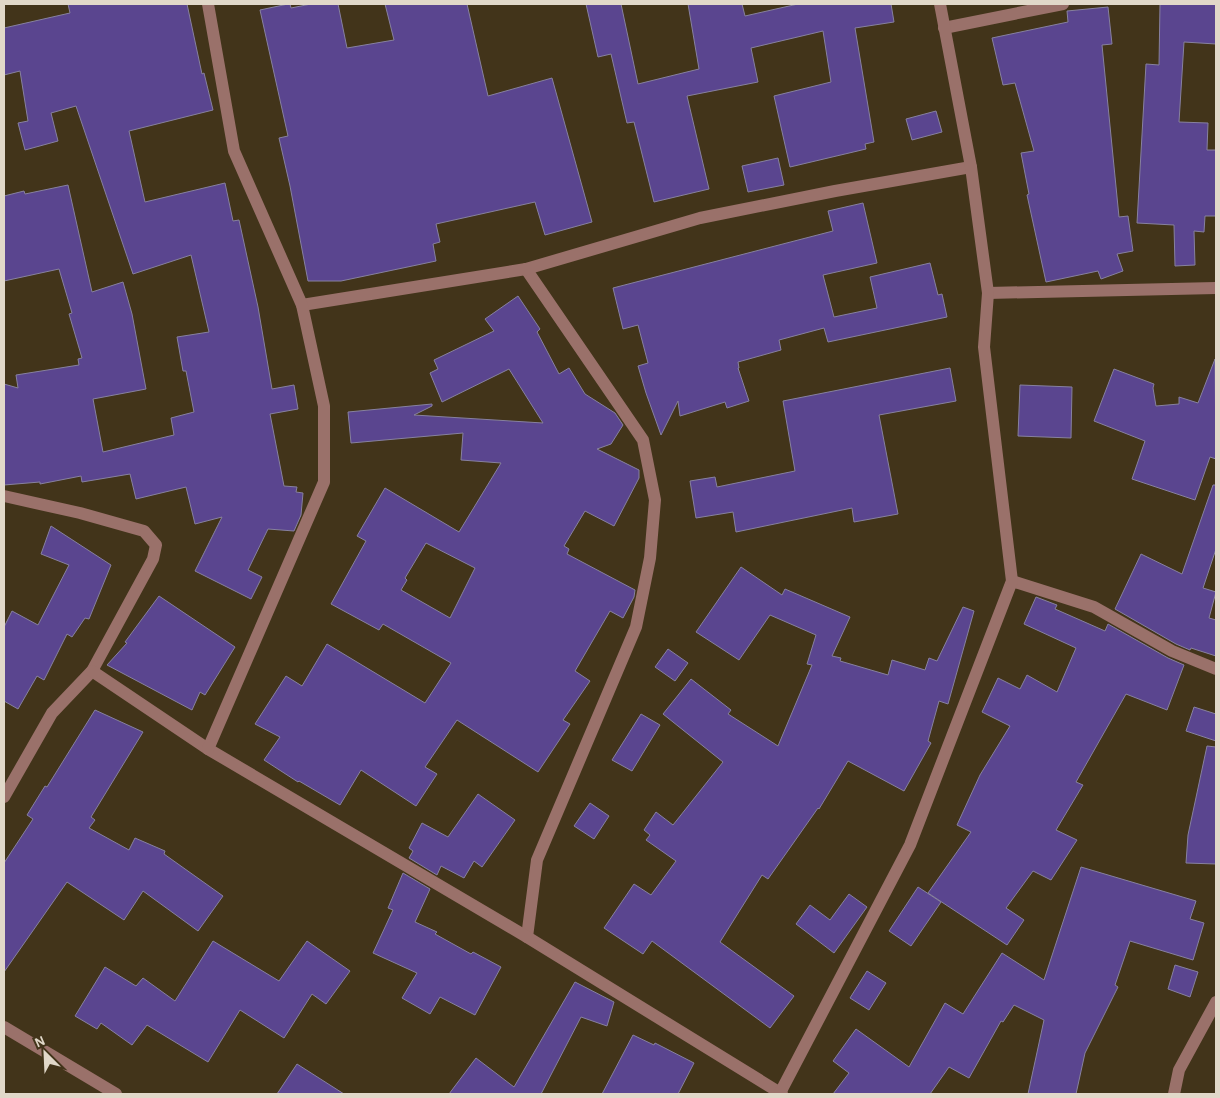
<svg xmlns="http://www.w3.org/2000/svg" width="1220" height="1098" font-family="'Alegreya Sans',sans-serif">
<rect width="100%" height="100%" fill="#42341a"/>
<g fill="#5a458f" stroke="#87819f" fill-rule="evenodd">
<polygon points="68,4 187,4 202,74 204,73 213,110 129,131 145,202 225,183 233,221 239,220 258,307 272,389 294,385 298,409 270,414 284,486 297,487 296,492 303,493 301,515 294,531 268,529 248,570 262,577 251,599 195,571 222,517 195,524 186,487 136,499 130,474 82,482 81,476 40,484 40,482 4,485 4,384 18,388 16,375 79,365 78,359 82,358 69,314 72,313 59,269 4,281 4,196 24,191 25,194 68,185 92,292 123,282 132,314 146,389 93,399 103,452 174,435 171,418 194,412 186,371 183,371 177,337 209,332 191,255 133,274 76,106 51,113 58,141 25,150 18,123 28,121 20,71 4,75 4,28 70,13"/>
<polygon points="288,4 290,4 291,8 311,4 338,4 347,48 394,40 385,4 467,4 488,96 552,78 592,222 545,235 535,202 436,224 440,242 433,244 436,261 341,281 308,281 290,186 279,138 288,136 260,10"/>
<polygon points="586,4 621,4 638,84 699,69 688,4 742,4 745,16 798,4 891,4 894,22 855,28 874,142 865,144 866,149 790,167 774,96 831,82 823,31 751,48 758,82 687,96 709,189 654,202 634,122 627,123 611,54 598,57"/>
<polygon points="1160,4 1216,4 1216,44 1184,42 1179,122 1208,123 1207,150 1216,150 1216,216 1205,216 1204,232 1194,231 1195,265 1175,266 1174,225 1137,223 1146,64 1159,65"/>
<polygon points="1108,7 1112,44 1102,45 1119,217 1128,216 1133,251 1117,254 1123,271 1101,279 1098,271 1046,282 1027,195 1029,194 1021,153 1034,151 1015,83 1003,85 992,38 1068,22 1067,11"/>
<polygon points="936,111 942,132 912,140 906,119"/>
<polygon points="778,158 784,185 748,192 742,166"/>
<polygon points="863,203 877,263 823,275 834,317 877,308 870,277 930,263 938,295 942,294 947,317 828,342 824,328 779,340 781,350 738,362 739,368 738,368 749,401 727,408 725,402 680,416 678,401 661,435 646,393 638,366 648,363 638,325 623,329 613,288 833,231 828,211"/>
<path d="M 518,296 L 540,329 L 537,332 L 559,374 L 569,368 L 585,394 L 615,413 L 623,425 L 611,444 L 597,449 L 639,470 L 639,478 L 614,526 L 585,511 L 564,546 L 569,549 L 567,554 L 635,590 L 634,597 L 623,618 L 610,611 L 575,671 L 590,681 L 563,720 L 570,724 L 538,772 L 457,720 L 425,767 L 437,774 L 416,806 L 361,770 L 340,805 L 299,781 L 298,782 L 264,760 L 280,737 L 255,724 L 286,676 L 302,686 L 327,644 L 425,703 L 451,663 L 383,624 L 379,630 L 331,604 L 366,541 L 357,536 L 385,488 L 459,532 L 501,463 L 461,460 L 463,433 L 351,443 L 348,412 L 432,404 L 432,406 L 414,415 L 543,423 L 509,369 L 442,402 L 430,373 L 438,369 L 434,360 L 494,331 L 485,319 ZM 426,543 L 475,568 L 450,618 L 401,590 L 407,580 L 405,578 Z"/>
<polygon points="1215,359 1216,459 1210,457 1195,500 1132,479 1145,441 1094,421 1114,369 1154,384 1153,388 1156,406 1179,404 1179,397 1198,403"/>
<polygon points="950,368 956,401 879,415 898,514 854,522 852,508 736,532 733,512 696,518 690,481 715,477 717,487 795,471 783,401"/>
<polygon points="1020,385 1072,387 1071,438 1018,436"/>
<polygon points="1213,485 1216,485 1216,549 1203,588 1216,592 1209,618 1216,620 1216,656 1191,648 1190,650 1176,644 1115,609 1141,554 1182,574"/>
<polygon points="51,526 111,565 89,619 85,618 72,637 67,634 44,680 37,676 18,709 4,701 4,627 12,611 38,625 69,565 41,554"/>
<polygon points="741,567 782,595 785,589 850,617 832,656 841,658 840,661 888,675 892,660 925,670 929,658 937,661 963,607 974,611 948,704 939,701 928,741 931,743 904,791 848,761 819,809 818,808 768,879 762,875 720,942 794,996 770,1028 652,941 643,954 604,928 634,884 651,895 676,861 646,840 650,835 644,830 656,812 673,825 723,762 663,714 691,679 731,710 728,714 778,746 812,665 807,664 816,635 770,615 739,660 696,632"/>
<polygon points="159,596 235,647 205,695 200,692 192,710 107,665 127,643 125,642"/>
<polygon points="1036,597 1057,605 1055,609 1105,631 1108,624 1168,658 1184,665 1167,710 1126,694 1076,782 1083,785 1056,830 1077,840 1051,880 1033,871 1006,908 1024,920 1007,945 928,893 971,832 957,825 980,775 1010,726 982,712 998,678 1020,689 1027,675 1057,692 1076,648 1024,624"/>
<polygon points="668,649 688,663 675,681 655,667"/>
<polygon points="1194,707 1216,714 1216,741 1186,731"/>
<polygon points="95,710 143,732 91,817 95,820 89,828 129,850 135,838 165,851 164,854 223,896 198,931 143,891 124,920 67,882 4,972 4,863 33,819 27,815 45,786 47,787"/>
<polygon points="641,714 660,725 632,771 612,760"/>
<polygon points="1207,746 1216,747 1216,864 1186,863 1188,835"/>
<polygon points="478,794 515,820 482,867 474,861 464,878 441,866 437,875 409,858 413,851 409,848 422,823 448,837"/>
<polygon points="590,803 609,816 594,839 574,826"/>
<polygon points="1081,867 1196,901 1190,919 1204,923 1193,960 1130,941 1115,985 1118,987 1085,1053 1076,1094 1028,1094 1044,1020 1014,1005 1003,1022 1001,1021 969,1078 949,1067 930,1094 833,1094 849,1073 833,1061 856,1029 909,1067 945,1003 963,1014 1002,953 1044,980"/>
<polygon points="403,873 430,889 415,922 437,932 435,934 471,954 473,952 501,967 475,1015 440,997 430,1014 402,998 417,973 373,953 393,910 388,908"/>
<polygon points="918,887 941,902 911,946 889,931"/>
<polygon points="849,894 867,907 834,953 796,924 810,905 830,920"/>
<polygon points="213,941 279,981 307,941 350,971 326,1004 312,994 284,1038 240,1010 208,1062 147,1025 132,1045 101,1023 97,1029 75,1016 105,967 136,986 143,978 175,1001"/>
<polygon points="1175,965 1198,972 1190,997 1168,989"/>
<polygon points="867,971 886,983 869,1010 850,998"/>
<polygon points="575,982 614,1002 607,1026 581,1017 541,1094 449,1094 476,1058 514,1087"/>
<polygon points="633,1035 654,1045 655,1043 694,1063 678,1094 602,1094"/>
<polygon points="297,1064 344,1094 277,1094"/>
</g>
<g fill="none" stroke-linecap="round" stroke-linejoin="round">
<g stroke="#9a716a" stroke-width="12">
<polyline points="944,28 1063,4"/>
<polyline points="526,269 643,440 655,500 650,558 636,627 537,860 527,937"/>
<polyline points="988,293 1216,288"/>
<polyline points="302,305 526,269 700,218 835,191 971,167"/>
<polyline points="4,496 80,513 144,531 156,545 153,559 92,671 52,713 4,797"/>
<polyline points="1012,581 1094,607 1172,651 1216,669"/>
<polyline points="92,671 208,749 527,937 782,1094"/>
<polyline points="208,749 324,482 324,406 302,305 234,151 208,4"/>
<polyline points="4,1027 116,1094"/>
<polyline points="780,1093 910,845 1012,581 984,347 988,293 971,167 940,4"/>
<polyline points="1174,1094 1179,1070 1216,1002"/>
</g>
</g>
<rect width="1220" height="1098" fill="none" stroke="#e1d8c9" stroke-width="10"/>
<g transform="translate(45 1053) rotate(336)" stroke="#42341a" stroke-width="4" paint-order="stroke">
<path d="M0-4L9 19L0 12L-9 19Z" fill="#e1d8c9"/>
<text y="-8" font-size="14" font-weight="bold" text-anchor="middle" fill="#e1d8c9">N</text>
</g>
</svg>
